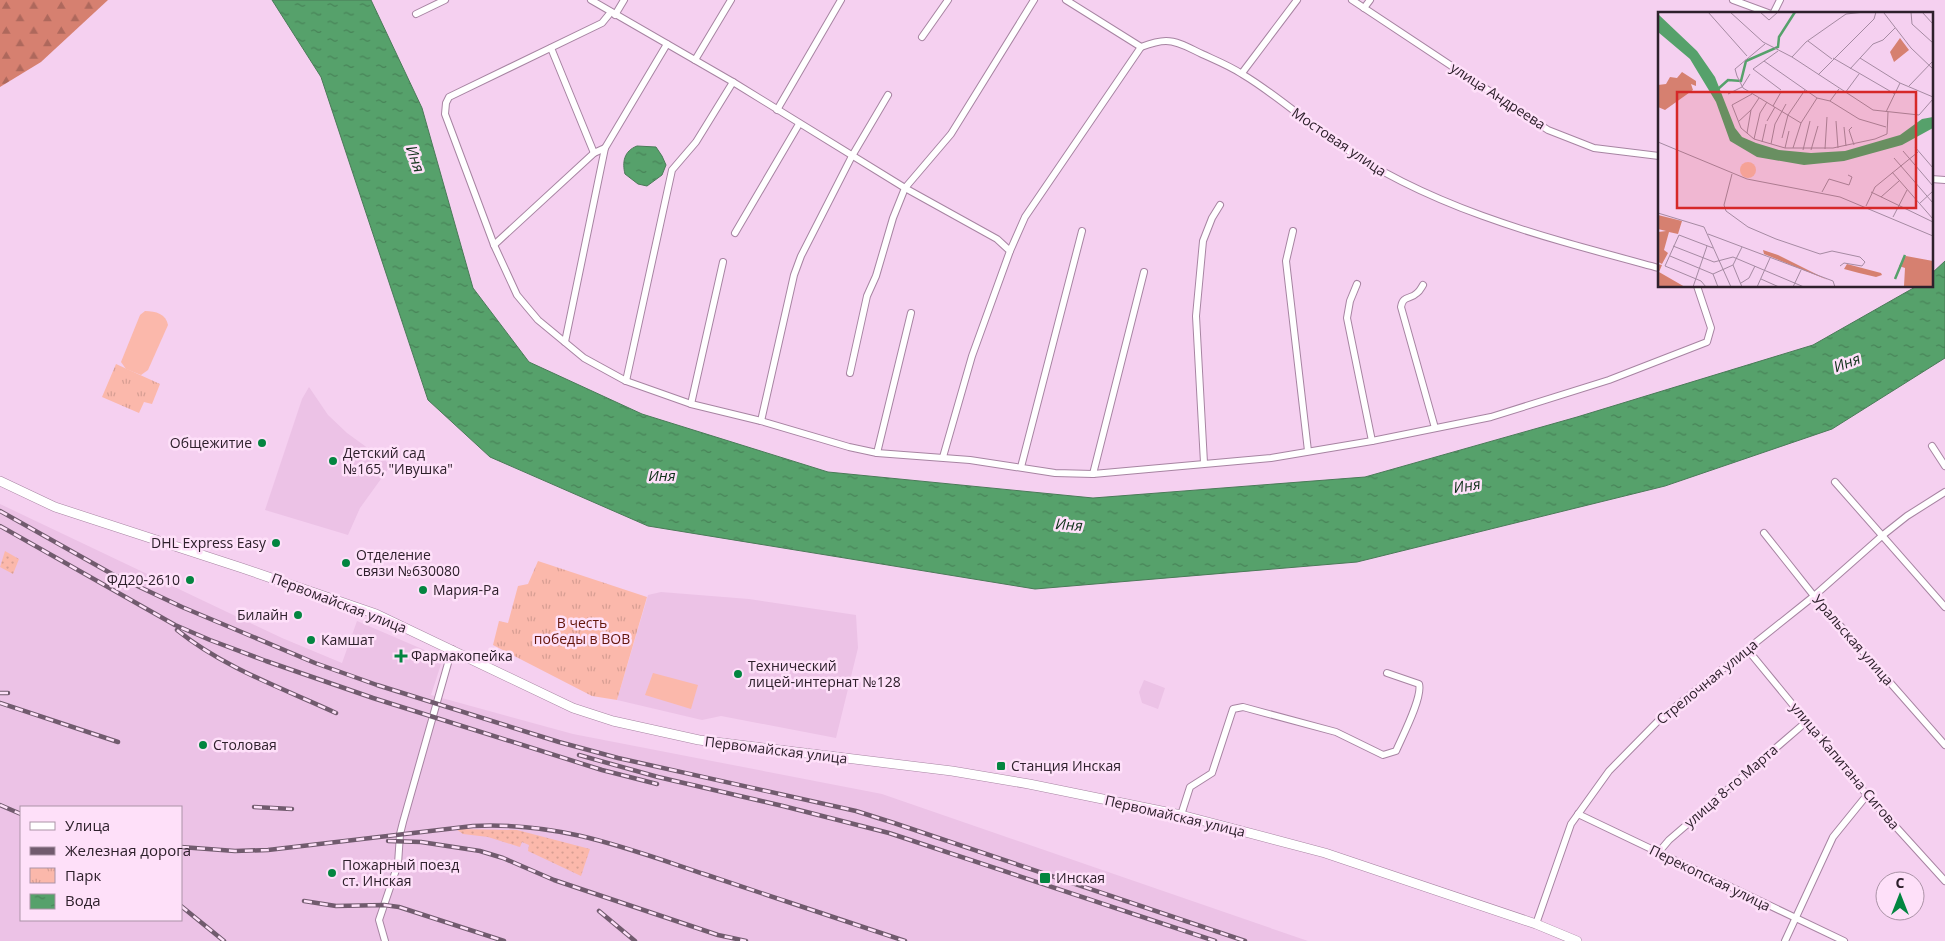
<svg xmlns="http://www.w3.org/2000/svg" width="1945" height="941" font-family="'Open Sans',sans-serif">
<defs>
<pattern id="grass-dots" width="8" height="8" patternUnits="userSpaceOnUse" patternTransform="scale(1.25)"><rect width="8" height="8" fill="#fbb8ab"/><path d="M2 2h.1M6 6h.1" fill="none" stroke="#d79e93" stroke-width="1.8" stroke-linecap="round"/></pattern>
<pattern id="forest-firs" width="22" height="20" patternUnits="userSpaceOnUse" patternTransform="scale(1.25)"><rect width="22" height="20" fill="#d68070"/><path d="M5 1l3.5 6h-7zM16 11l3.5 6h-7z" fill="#ae685c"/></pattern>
<pattern id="park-tufts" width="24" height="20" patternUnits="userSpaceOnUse" patternTransform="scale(1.25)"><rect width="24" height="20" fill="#fbb8ab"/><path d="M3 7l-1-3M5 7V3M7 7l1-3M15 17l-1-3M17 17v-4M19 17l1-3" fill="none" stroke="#d79e93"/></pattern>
<pattern id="water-ripples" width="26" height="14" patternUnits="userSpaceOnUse" patternTransform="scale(1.25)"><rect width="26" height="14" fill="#56a16b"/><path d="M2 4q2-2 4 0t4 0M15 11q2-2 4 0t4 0" fill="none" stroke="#488358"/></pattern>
</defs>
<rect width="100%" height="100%" fill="#f5d0f0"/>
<g fill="#ecc2e6" fill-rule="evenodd">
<polygon points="309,387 328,415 347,433 391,465 360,508 348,535 265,510 302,399"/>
<path d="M 0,504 L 282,638 L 342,663 L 357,621 L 443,658 L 431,695 L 573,734 L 882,794 L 1308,941 L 0,941 ZM 21,807 L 181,807 L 181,920 L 21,920 Z"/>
<polygon points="661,592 749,599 856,615 858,648 836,738 721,716 702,720 617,700 648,595"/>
<polygon points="1144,680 1165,688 1158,709 1142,703 1139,692"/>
</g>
<g fill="url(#grass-dots)">
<polygon points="5,551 19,559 13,574 0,567"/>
<polygon points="456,829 517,830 590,849 581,876 528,851 529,845 522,842 520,847 488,837 463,834"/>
</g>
<polygon fill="url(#forest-firs)" points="0,0 108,0 41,62 0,87"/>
<g fill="url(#park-tufts)">
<polygon points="116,364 160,384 152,404 144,402 139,413 102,397"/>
<polygon points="538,561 647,597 617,700 592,696 493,645 499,621 508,623 518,586 528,584"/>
</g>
<g fill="#fbb8ab">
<path d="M 145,311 C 156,311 166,314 168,325 L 148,370 L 141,375 L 126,369 L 121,362 L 140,315 Z"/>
<polygon points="653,673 698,685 691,709 645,695"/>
</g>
<g fill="url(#water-ripples)" stroke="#4a7a58">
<polygon points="272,0 371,0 422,108 473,288 529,362 642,414 828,472 1093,498 1365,477 1577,417 1813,345 1917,286 1931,286 1931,274 1945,261 1945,358 1832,429 1665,486 1357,562 1035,589 648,526 490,457 428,400 321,77"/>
<path d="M 637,146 L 656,147 L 662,156 L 666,165 L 662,175 L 647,186 L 638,184 L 625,174 C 622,162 624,151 637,146 Z"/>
</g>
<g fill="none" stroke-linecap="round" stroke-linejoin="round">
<g stroke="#a784a2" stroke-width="8">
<g id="minor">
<polyline points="591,0 733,82 905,188 997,239 1010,251 972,356 943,457"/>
<path d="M 1066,0 L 1141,47 C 1149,44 1157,41 1166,41 C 1179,41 1191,49 1202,54 C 1215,60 1230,66 1242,74 C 1274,93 1303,119 1334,141 C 1430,209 1547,238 1659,268"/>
<polyline points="1352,0 1548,130 1594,148 1659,156"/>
<polyline points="1733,0 1771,14"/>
<polyline points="1364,8 1370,0"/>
<polyline points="611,12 602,23 449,97 446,103 445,114 494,245 517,295 538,320 584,358 626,381 691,404 761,421 849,447 877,453 970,460 1055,473 1093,474 1271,458 1372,441 1491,417 1609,380 1707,342 1711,328 1697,286"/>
<polyline points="416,14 445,0"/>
<polyline points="1773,14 1780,0"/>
<polyline points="615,15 624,0"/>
<polyline points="922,37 948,0"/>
<polyline points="551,48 594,153"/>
<polyline points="695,60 731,0"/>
<polyline points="1242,73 1297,0"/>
<polyline points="777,110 841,0"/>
<polyline points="1931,179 1945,180"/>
<polyline points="1293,231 1286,261 1308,451"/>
<polyline points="735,233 799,124"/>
<polyline points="494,245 594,153 605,148 667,44"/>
<polyline points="1010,251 1025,217 1141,47"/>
<polyline points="1357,284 1350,301 1347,318 1372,441"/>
<path d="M 1423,285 C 1421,288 1420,291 1417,293 C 1410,300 1403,295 1401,307 L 1435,428"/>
<polyline points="565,342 605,148"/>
<polyline points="850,373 867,296 876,276 893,218 905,188 951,134 1034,0"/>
<polyline points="626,381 672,170 696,142 733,82"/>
<polyline points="691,404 723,262"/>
<polyline points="761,421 794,275 801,256 852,156 888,95"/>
<polyline points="1932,446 1945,466"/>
<polyline points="877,453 911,313"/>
<polyline points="1204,463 1196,316 1203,241 1212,218 1220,205"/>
<polyline points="1021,467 1082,231"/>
<polyline points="1093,474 1144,272"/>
<polyline points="1835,482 1945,607"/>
<polyline points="1764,533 1814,596 1945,745"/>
<polyline points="1747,649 1867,795 1945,881"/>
<polyline points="1578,814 1844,941"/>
<path d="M 1181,815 L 1190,787 L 1212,773 L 1233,709 L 1243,707 L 1336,732 L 1383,755 L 1396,751 C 1402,737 1423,697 1419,684 L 1387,673"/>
<polyline points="1658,853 1669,840 1806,722"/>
<polyline points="1536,924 1571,824 1609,771 1660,719 1814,596 1883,535 1907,516 1945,492"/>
<polyline points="385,941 379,920 398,864 400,834 403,822 452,649"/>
<polyline points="1785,941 1833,837 1867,795"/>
</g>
</g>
<g stroke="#a784a2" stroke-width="10">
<polyline id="secondary" points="0,481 55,507 242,568 376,614 573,708 613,721 699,740 952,771 1029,784 1181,815 1325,853 1536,924 1577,941"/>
</g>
<use href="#minor" stroke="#fff" stroke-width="6"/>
<use href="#secondary" stroke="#fff" stroke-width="9"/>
<g stroke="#715b6e" stroke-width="4.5">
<g id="rail">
<polyline points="0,511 112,574 182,607 315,663 377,685 559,742 618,758 856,811 894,823 1245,941"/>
<polyline points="0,526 175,625 210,640 266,661 373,698 602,770 657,784"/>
<path d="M 177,630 C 224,668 282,688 336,713"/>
<polyline points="0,693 8,693"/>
<polyline points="0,703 118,742"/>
<polyline points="579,755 658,777 783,806 889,833 1215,941"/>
<polyline points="0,805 21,814"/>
<polyline points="254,807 292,809"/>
<polyline points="388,841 421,842 480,851 503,858 554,880 718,935 746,941"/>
<path d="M 181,847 L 235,851 L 268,850 L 473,826 C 560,822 623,847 704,874 C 771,896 838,919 905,941"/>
<polyline points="304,901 336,906 384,905 399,907 504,941"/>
<polyline points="181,906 224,941"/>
<polyline points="599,911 635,941"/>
</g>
</g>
<use href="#rail" stroke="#fee0f9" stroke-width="2.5" stroke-dasharray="8" stroke-linecap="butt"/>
</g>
<g fill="#038540" stroke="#fee0f9" stroke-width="2">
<circle cx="262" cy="443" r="5"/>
<circle cx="333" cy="461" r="5"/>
<circle cx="276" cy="543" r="5"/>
<circle cx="346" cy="563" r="5"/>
<circle cx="190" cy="580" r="5"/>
<circle cx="423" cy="590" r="5"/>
<circle cx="298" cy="615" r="5"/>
<circle cx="311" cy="640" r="5"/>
<path d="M398.5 648.5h5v5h5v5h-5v5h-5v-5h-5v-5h5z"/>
<circle cx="738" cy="674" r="5"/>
<circle cx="203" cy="745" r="5"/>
<rect x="996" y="761" width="10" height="10" rx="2.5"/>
<circle cx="332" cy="873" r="5"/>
<rect x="1039" y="872" width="12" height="12" rx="2.5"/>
</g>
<g text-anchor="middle" stroke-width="5" stroke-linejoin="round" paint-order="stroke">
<g font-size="14" fill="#2e202c" stroke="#fee0f9">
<text transform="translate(1498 96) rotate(33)" y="5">улица Андреева</text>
<text transform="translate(1339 142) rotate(34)" y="5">Мостовая улица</text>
<text transform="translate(339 603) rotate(21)" y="5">Первомайская улица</text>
<text transform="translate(1853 640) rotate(49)" y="5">Уральская улица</text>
<text transform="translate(1707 682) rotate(-39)" y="5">Стрелочная улица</text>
<text transform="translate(776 750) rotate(7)" y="5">Первомайская улица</text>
<text transform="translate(1845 766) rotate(50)" y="5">улица Капитана Сигова</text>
<text transform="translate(1731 786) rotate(-41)" y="5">улица 8-го Марта</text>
<text transform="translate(1175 816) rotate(13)" y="5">Первомайская улица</text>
<text transform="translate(1710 878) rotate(26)" y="5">Перекопская улица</text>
</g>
<g font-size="14" fill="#2e202c" stroke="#fee0f9" text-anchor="start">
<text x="252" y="448" text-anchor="end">Общежитие</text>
<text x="343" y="458">Детский сад<tspan x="343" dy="16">№165, "Ивушка"</tspan></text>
<text x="266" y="548" text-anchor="end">DHL Express Easy</text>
<text x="356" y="560">Отделение<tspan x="356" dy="16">связи №630080</tspan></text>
<text x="180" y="585" text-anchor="end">ФД20-2610</text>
<text x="433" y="595">Мария-Ра</text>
<text x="288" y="620" text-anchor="end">Билайн</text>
<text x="321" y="645">Камшат</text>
<text x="411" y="661">Фармакопейка</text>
<text x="748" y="671">Технический<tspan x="748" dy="16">лицей-интернат №128</tspan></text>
<text x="213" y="750">Столовая</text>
<text x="1011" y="771">Станция Инская</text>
<text x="342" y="870">Пожарный поезд<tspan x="342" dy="16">ст. Инская</tspan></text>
<text x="1056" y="883">Инская</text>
</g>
<g font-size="14" fill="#64160b" stroke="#fee0f9">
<text x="582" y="628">В честь<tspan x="582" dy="16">победы в ВОВ</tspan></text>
</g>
<g font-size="15" font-style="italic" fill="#10311a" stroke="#fee0f9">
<text transform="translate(415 159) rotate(71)" y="5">Иня</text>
<text transform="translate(1847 363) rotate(-21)" y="5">Иня</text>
<text x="662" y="481">Иня</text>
<text transform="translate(1467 486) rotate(-9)" y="5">Иня</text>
<text transform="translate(1069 525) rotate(4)" y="5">Иня</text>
</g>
</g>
<g transform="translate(1658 12)">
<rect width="275" height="275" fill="#f5d0f0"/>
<path d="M 242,26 L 251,38 L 236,50 L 232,40 ZM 24,60 L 38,69 L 38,74 L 33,72 L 35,78 L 7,98 L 0,95 L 0,73 L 8,72 L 12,65 L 19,66 ZM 0,203 L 24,209 L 20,222 L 11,220 L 6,238 L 10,241 L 4,252 L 0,250 L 0,220 L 8,219 L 0,217 ZM 105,238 L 120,243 L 170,268 L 106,242 ZM 248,244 L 275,249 L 275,275 L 246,274 L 247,256 L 241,254 ZM 0,252 L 4,253 L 1,260 L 27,275 L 0,275 ZM 189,252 L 223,261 L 224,263 L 218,265 L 201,261 L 186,257 Z" fill="#d68070"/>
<path d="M82 158a8 8 0 1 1 16 0a8 8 0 1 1-16 0Z" fill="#fbb8ab"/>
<path d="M 0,2 L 39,39 L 57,65 L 77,116 L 84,125 L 98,131 L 121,138 L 153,141 L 187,139 L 242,123 L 264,107 L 275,105 L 275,116 L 244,133 L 186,149 L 146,153 L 99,145 L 72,129 L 58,90 L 32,47 L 0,20 Z" fill="#56a16b"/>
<path fill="none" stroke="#56a16b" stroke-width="2.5" d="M 60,77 L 70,68 L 83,69 L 88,49 L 120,35 L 121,25 L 137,0M 237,267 L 247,243"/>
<path fill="none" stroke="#a58aa2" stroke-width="1" d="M 50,0 L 89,44M 72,0 L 105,30 L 134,45 L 148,30 L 188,2 L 207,0M 102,0 L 111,8 L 120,0M 253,0 L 254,12 L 275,31M 264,0 L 275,12M 226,1 L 253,36 L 275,57M 150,29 L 174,47M 107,32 L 77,57 L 79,64 L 85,76 L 143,111 L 135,136M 120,39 L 95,57 L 123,78M 134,45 L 215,98 L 261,103 L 275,87M 175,46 L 237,82M 202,46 L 242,71 L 275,85M 106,49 L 159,86 L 172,89 L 201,107 L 228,115M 192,57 L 215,32 L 225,28 L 237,16M 160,63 L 216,7 L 218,0M 251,74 L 275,49M 84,75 L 92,62M 187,81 L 201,62M 70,82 L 84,75M 94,82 L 74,93 L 83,116 L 96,127 L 127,136 L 175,136 L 217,127 L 229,122 L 230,100M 172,89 L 181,77M 115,94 L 123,80M 228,100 L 242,71M 109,109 L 117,95M 178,109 L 180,136M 80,110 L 93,98 L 101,86M 143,111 L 159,86M 186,115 L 188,134M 194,115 L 191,118 L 196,133M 89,121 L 93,98M 124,126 L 130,103 L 147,78M 96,127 L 102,101 L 109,90M 0,130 L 89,167 L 182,185 L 275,224M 104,130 L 108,112M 113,132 L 117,112 L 128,92M 257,135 L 275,156M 127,136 L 131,119M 167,137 L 169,105M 145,138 L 152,109M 153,138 L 160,114M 245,139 L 275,174M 236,146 L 275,191M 234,160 L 275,207M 74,162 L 66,193 L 68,199 L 90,215 L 118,227 L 162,242 L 174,239 L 202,245 L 207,250 L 204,254 L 186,251 L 182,254M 164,180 L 171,167 L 191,173 L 194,165 L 190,163M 213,180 L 275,210M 223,185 L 241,169M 261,192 L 275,179M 208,194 L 217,175 L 260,140M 0,201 L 46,215 L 73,275M 235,205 L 249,178M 50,222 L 175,269 L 177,275M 15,234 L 56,250 L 75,245 L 146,275M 84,235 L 75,253 L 84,275M 12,244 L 55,262 L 60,275M 55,262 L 75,253M 103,267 L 121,275M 83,271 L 91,266 L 97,254M 35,275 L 49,234M 48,275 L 43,269 L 7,254 L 21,223 L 55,236M 99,275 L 112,246M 135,275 L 143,258"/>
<path fill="#d62828" fill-opacity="0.15" stroke="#d62828" stroke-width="2.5" d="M 19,80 L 258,80 L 258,196 L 19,196 Z"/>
<rect width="275" height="275" fill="none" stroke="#2e202c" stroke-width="2.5"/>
</g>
<rect x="20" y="806" width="162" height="115" fill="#fee0f9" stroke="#ab93a7"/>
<rect x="30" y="822" width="25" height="8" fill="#ffffff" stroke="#ab93a7"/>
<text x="65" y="831" font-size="15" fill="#2e202c">Улица</text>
<rect x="30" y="847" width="25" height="8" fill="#715b6e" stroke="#ab93a7"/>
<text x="65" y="856" font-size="15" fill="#2e202c">Железная дорога</text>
<rect x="30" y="868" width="25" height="15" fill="url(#park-tufts)" stroke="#ab93a7"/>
<text x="65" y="881" font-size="15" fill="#2e202c">Парк</text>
<rect x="30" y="894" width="25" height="15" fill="url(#water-ripples)" stroke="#ab93a7"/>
<text x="65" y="906" font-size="15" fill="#2e202c">Вода</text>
<g transform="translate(1900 896)"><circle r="24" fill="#fee0f9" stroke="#ab93a7"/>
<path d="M0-4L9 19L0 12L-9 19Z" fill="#038540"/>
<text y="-8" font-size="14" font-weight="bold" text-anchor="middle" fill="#2e202c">С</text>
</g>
</svg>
